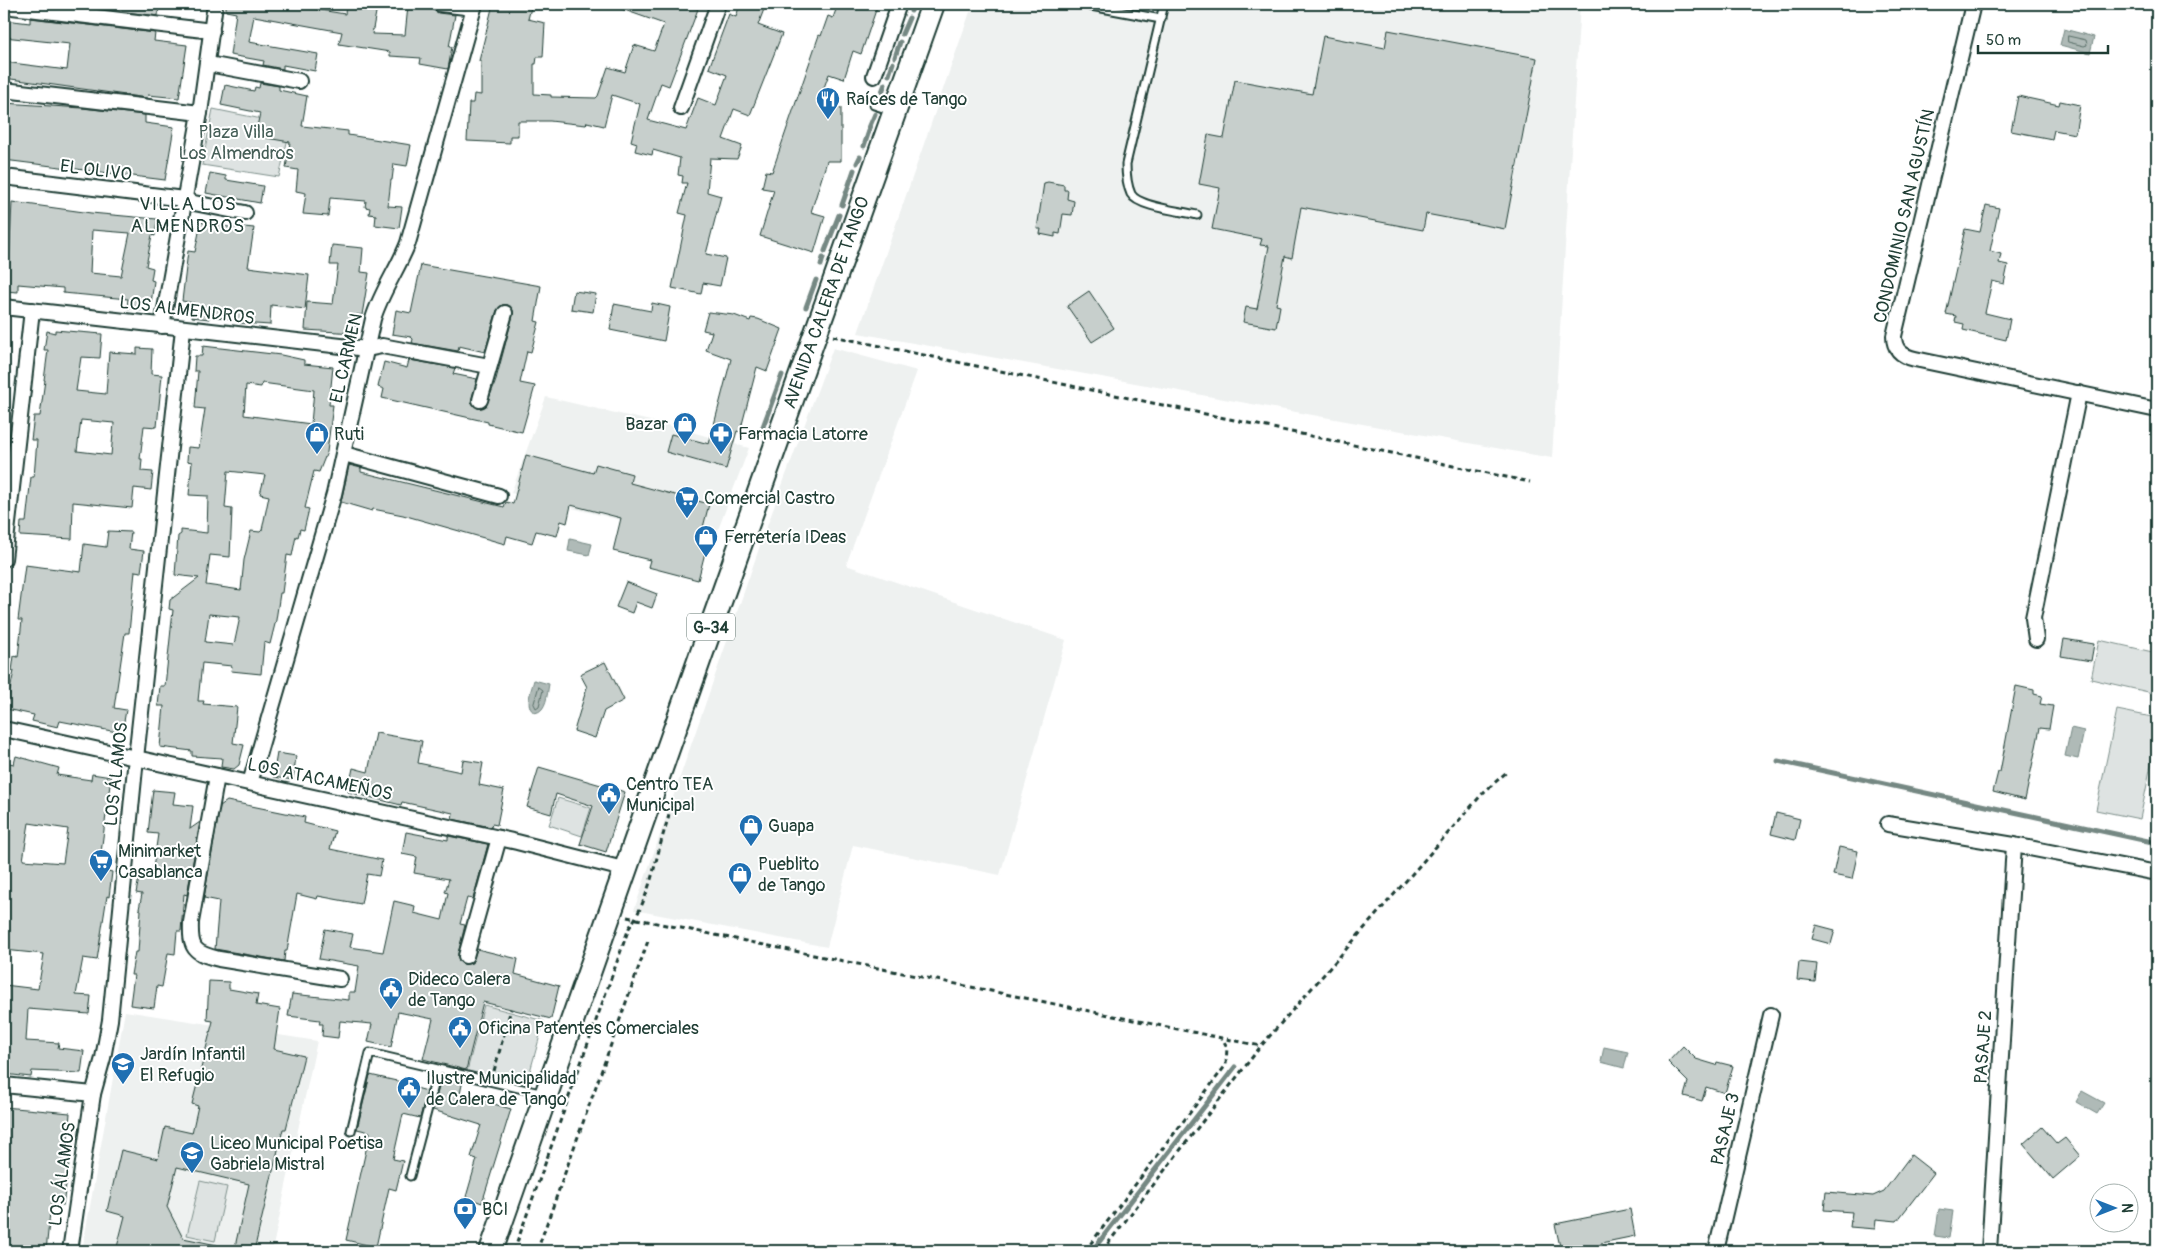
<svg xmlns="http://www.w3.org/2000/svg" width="2161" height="1255" font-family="Pangolin,sans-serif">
<rect width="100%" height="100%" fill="#fff"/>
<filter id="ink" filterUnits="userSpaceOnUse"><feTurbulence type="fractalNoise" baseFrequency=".02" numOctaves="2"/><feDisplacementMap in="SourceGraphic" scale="10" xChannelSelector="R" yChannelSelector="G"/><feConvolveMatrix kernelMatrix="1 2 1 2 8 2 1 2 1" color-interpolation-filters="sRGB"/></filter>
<g filter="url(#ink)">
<g fill="#eef1f0">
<polygon points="1001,4 1580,4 1552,458 858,333 970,12 1000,8"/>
<polygon points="833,348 917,371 846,565 1066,640 1000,875 853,845 827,947 634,910 763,537"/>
<polygon points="546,397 663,424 749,448 713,543 511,493"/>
<polygon points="125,1011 317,1041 272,1251 82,1251"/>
</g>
<g fill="#dee3e2" stroke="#7e908b">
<polygon points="213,109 291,125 279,177 202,165"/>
<polygon points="2099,640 2157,653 2157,694 2091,679"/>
<polygon points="2117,710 2157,718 2157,735 2140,819 2096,810"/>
<polygon points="558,798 591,808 582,836 549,825"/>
<polygon points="484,1005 544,1021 526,1086 467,1071"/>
<polygon points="200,1181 227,1187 215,1241 187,1235"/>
</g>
<g fill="#afbab7" stroke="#758883">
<polygon points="2064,29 2094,37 2090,53 2060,45"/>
<polygon points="570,539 592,544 589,555 568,551"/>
<path d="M 534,680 L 549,684 C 547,694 547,711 535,713 C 524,707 531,691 534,680 Z"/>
<polygon points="2071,728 2084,731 2078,759 2065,756"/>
<polygon points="1604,1047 1628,1052 1624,1068 1601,1062"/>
<polygon points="2082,1091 2104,1103 2097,1114 2076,1102"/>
<polygon points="1939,1209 1953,1211 1949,1238 1935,1236"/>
</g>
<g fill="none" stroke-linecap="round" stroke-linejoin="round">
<g stroke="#596f68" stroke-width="1">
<polygon points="2068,36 2086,40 2087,45 2084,46 2068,42"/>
<polygon points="539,687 543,690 539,706 536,708 534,704"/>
</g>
<g stroke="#758883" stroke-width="5">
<polyline points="911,11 914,4"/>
<polyline points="902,34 909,18"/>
<polyline points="895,57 900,42"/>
<polyline points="889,75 893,63"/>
<polyline points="882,92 885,84"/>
<polyline points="869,128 875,114"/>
<polyline points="864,146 869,131"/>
<polyline points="857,163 860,157"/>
<polyline points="842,205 854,170"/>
<polyline points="825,251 839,215"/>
<polyline points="821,265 823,258"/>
<polyline points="806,307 816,280"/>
<polyline points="761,432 782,375"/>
<polyline points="1778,761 2157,843"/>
<polyline points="1092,1251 1235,1067"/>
</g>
</g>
<g fill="#c7cfcc" stroke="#1f3d34" fill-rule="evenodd">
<polygon points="59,4 159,4 158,16"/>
<polygon points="226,4 283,4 345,14 346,4 377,7 372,34 405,35 408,6 432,9 438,13 455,15 449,47 452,47 448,69 420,64 421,58 390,56 390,52 339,44 342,32 254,16 249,42 318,54 315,71 283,65 283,69 263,65 264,61 230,55 236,13 226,11"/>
<polygon points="493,4 532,4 528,19 545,23 543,57 537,57 536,64 534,64 534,94 551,95 551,97 596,98 598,96 608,67 625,72 634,45 654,51 664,24 613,6 613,4 680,4 698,9 669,86 661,83 648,120 686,130 698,98 716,105 727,75 709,68 729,14 736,17 740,4 766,4 758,25 782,34 750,115 734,109 723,139 742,146 737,159 710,158 707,192 721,196 706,254 726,258 720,286 703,283 701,294 672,288 687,215 679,213 687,183 682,183 683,176 678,175 680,158 653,150 652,155 635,151 637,143 631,141 640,104 612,95 604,126 587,122 586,125 550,121 518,121 518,136 510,136 510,143 467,141 469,103 473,103 474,94 481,95 481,61 479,61"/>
<polygon points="838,4 878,4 861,54 853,51 844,79 829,74 819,101 841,108 841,161 827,161 811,212 825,216 814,253 760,236 774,190 762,188 766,171 772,172 819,35 821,36 828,16 833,18"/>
<polygon points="30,18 155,33 154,41 187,45 179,98 148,95 147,98 4,78 4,62 67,70 70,44 4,37 5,20 30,23"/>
<polygon points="1388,30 1537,58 1505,229 1426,214 1423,230 1301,207 1292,258 1285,256 1276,305 1280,306 1276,328 1243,322 1246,307 1257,309 1269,246 1260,245 1262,239 1212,229 1220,188 1199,184 1208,135 1224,138 1235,80 1312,94 1323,36 1385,48"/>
<polygon points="260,83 279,86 279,90 307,96 302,126 348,131 348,135 411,145 407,166 394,164 392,180 391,180 388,206 402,207 399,228 375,225 376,215 369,214 370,208 365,207 366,201 330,198 328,216 303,214 306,193 296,191 298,170 286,168 290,142 255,136 260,113 221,105 225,85 254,91 255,87 259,88"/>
<polygon points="2018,96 2059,105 2060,101 2080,105 2075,134 2054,130 2052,139 2011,131"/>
<polygon points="4,103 82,108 145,115 145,123 174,127 165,180 4,160"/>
<polygon points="210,173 226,176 226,180 263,186 260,203 206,193"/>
<polygon points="1048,182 1064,185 1064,190 1068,190 1067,199 1074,201 1072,215 1063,214 1060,234 1055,233 1055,237 1040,234 1041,229 1037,229 1044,183"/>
<path d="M 12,202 L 91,213 L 157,219 L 155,236 L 152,235 L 146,266 L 153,268 L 151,280 L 154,281 L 150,311 L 127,308 L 128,299 L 63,293 L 63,288 L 18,284 L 18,292 L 4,291 L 4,264 L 9,264 ZM 92,230 L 130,233 L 121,276 L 90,273 Z"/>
<polygon points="1986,205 1999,208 1990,251 2001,254 1999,263 2008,265 2004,284 1992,281 1985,313 2010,319 2006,340 1963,330 1964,324 1955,322 1956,316 1946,314 1965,229 1980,232"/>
<polygon points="201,222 234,228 234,226 254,228 248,267 309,275 305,309 271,305 270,325 240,323 240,320 209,316 209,319 192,317 194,303 182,301 188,251 195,252"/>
<polygon points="332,245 363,248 361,272 369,273 362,315 356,315 355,333 305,330 307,302 333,304 338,265 330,265"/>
<polygon points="421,265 541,286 535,321 539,322 531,352 527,351 520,383 535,386 522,432 488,424 488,422 382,398 384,389 378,387 384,362 407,368 409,360 455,368 453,374 477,379 471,402 478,408 486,406 495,383 513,315 513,310 508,305 502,305 497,310 485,352 459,346 458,351 412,343 413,339 411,337 392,334 396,310 411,313"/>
<polygon points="574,291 596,294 593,312 571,309"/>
<polygon points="1089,291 1114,328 1092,342 1067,306"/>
<polygon points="652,303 670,307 664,341 610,330 614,304 651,311"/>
<polygon points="708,312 734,315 750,321 751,318 758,319 782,329 767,371 757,367 740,432 737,431 726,469 666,452 671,434 709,444 731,359 706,350 712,332 703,330"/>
<path d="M 55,330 L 102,334 L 100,358 L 81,357 L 76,391 L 106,394 L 109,352 L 137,354 L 137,348 L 152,349 L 151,374 L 162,375 L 157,427 L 144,426 L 140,459 L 142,459 L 141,471 L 153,472 L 151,490 L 134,488 L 132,508 L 73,502 L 72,539 L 20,536 L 21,522 L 26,522 L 31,477 L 34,477 L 37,440 L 31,440 L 34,416 L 40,416 L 45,380 L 44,380 L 48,350 L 44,350 L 47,331 L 55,333 ZM 81,420 L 114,423 L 111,455 L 77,451 Z"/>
<path d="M 203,346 L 281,355 L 304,360 L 304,364 L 333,367 L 329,405 L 333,405 L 327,452 L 319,472 L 314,471 L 305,508 L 309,509 L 304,530 L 300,529 L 298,537 L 296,536 L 292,556 L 287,555 L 282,593 L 280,593 L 276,620 L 270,644 L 264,642 L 261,674 L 231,671 L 232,666 L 202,663 L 198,701 L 204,701 L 203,704 L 237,707 L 233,743 L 244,745 L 239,765 L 234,769 L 221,767 L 222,758 L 192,756 L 192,751 L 160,747 L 164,706 L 158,706 L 160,686 L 165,686 L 173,610 L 169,609 L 170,600 L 199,578 L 175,575 L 178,536 L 181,534 L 181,530 L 207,533 L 208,496 L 189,495 L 192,462 L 187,461 L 188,447 L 199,448 L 205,409 L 195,408 L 198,371 L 194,371 L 195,356 L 202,356 ZM 262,383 L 314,390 L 311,424 L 244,415 L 246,385 L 261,387 ZM 228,471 L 265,475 L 260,494 L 269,496 L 262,530 L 260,532 L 251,531 L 244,560 L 241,590 L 206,585 L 210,555 L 230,557 L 232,509 L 225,508 ZM 209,614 L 240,617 L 234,645 L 205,642 Z"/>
<polygon points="526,455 593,473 596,464 632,474 630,483 709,504 699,543 707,545 698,580 648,567 650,560 613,551 621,518 571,505 567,523 561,521 557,536 536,531 532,543 507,536 505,544 403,515 373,509 372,511 341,502 349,465 361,468 361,472 504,507 506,502 513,504"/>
<polygon points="108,531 131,532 129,549 144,551 141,572 135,571 129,633 125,633 114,708 126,710 122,733 60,721 58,727 32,721 34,715 6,709 14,671 12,671 14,656 18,657 22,620 18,620 25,565 81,572 84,544 106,547"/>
<polygon points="626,582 657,594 652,608 636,602 632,613 616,607"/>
<polygon points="2064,639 2094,644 2091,661 2061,656"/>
<polygon points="605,662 624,700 604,711 595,738 574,731 587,687 580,674"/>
<polygon points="2016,686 2034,690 2034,694 2042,696 2040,704 2053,706 2049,729 2040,728 2025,800 1993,792 1998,772 2000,772"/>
<polygon points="376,733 422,741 418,763 461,772 463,760 483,763 479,785 504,790 497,825 492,824 491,827 452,819 453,813 402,802 401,805 348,792 353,768 368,772"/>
<polygon points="277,753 296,756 293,780 273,777"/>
<path d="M 16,756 L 59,768 L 57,775 L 91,780 L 92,774 L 111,777 L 100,860 L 110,862 L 108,871 L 112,872 L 109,897 L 107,896 L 97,960 L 83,958 L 76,995 L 91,996 L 89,1014 L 28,1009 L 26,1041 L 59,1043 L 58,1048 L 84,1051 L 81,1073 L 32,1071 L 31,1077 L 4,1074 L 4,985 L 38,989 L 44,954 L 4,950 L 4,762 L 14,764 ZM 29,823 L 68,829 L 63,863 L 23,860 Z"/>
<polygon points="539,767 625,792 606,852 580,844 593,806 556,794 551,814 527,807"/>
<polygon points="153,790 175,792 173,804 193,806 190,829 200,822 187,895 184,894 181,931 177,931 175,954 168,953 162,987 157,986 154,1008 130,1005 134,975 131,975 135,952 138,952 141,910 139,909 142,894 136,893 140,873 152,875 158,834 148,833"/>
<polygon points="227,801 305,817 304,823 335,831 330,849 382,860 379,876 367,874 361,904 318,896 317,899 297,894 287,951 285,951 284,961 215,949 219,901 204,898 220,806"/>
<polygon points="1776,813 1800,819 1795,840 1771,834"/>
<polygon points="406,832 448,840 448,836 488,844 473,899 467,898 460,924 465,925 458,954 460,962 464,964 472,963 477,949 518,959 515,974 559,986 551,1019 483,1002 466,1070 423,1059 433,1019 398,1012 391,1047 368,1042 372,1024 340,1021 338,1038 322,1036 323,1024 319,1024 320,1020 288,1016 292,994 349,1000 349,992 355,992 359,966 319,959 325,929 353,934 350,947 383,952 394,901 415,906 414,913 442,920 448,893 445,892 449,879 414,873 417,857 402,854"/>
<polygon points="1839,847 1858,851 1852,879 1833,875"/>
<polygon points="1816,925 1835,930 1831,944 1812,939"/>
<polygon points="1799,962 1817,964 1815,982 1797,980"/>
<polygon points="209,981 229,982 229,989 258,994 256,1005 280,1009 274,1049 304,1056 286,1129 283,1129 254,1251 234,1251 249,1184 177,1167 167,1207 183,1238 217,1245 216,1251 142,1251 130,1249 130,1251 116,1251 125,1216 107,1211 121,1150 158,1159 165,1127 192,1133 198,1106 192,1104 213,1021 207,1020"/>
<polygon points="1683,1046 1696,1059 1716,1065 1717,1062 1733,1066 1725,1093 1706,1087 1702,1101 1684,1096 1688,1082 1668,1062"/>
<polygon points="370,1075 410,1084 409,1086 427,1091 420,1118 403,1114 393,1159 403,1161 396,1190 389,1188 376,1247 346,1240 370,1132 357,1129"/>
<polygon points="442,1075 463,1080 460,1094 511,1109 482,1203 466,1197 477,1159 471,1157 481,1125 433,1110"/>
<polygon points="4,1107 70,1113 66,1164 69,1164 63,1205 51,1203 46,1251 4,1251"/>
<polygon points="2042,1127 2057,1144 2065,1138 2080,1156 2053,1179 2023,1144"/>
<polygon points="1911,1155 1934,1173 1897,1221 1876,1219 1875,1229 1850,1227 1852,1212 1824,1210 1826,1192 1873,1196 1884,1191"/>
<polygon points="1630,1209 1635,1236 1601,1243 1603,1251 1561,1251 1555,1224"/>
</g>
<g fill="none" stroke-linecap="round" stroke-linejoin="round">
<g stroke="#1f3d34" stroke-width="11">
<g id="lane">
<polyline points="1080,4 1161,19"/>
<path d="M 1164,4 L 1126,164 C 1126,173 1127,185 1131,194 C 1138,207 1182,211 1197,215"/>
<polyline points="874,105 892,111"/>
<polyline points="351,1131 370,1053 544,1094"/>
<polyline points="410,1176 438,1070"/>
</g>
</g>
<g stroke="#1f3d34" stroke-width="18">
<g id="street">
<polyline points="440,4 474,8"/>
<path d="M 1973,4 L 1894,336 C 1894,350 1902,356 1915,359 L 2157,410"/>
<polyline points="4,6 212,31"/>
<polyline points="208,64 299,81"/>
<polyline points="874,76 899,4"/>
<polyline points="4,90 200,113"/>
<polyline points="681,108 718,4"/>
<polyline points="4,177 184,199 194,203 245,213"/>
<polyline points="4,307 367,349 382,346 489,366"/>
<polyline points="162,326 200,113 215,4"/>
<polyline points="480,400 505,313"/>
<polyline points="344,454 499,496"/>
<polyline points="4,559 32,310"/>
<polyline points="2036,639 2033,618 2079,393"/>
<polyline points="4,729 517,842 627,870"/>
<path d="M 217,776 L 191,922 C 190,948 193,953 219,959 L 340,979"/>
<path d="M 250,783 L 334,494 L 373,319 C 381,292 398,269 408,243 L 475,4"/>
<polyline points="1888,824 2014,845 2157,873"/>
<polyline points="466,956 499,838"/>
<polyline points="4,1085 93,1094"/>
<polyline points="70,1251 93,1094 103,1058 110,1020 136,758 183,329"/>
<polyline points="1716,1251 1771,1015"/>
<polyline points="1989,1251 2014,845"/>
</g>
</g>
<g stroke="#1f3d34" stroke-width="26">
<g id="primary">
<path id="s1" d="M 491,1251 C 638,835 783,419 933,4"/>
</g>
</g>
<g stroke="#1f3d34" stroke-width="3" stroke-dasharray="5 4" stroke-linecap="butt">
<polyline points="833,336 1530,482"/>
<polyline points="627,917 1261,1046"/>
<polyline points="494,1071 511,1009"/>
<path d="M 514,1251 L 629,928 C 651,897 656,854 668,819 L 670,807"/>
<polyline points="537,1251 648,941"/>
<polyline points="1085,1251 1226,1065 1227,1047 1222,1038"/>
<polyline points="1102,1251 1261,1046 1484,792 1508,771"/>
</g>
<use href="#lane" stroke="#fff" stroke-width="7"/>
<use href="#street" stroke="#fff" stroke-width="14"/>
<use href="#primary" stroke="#fff" stroke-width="22"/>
</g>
</g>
<defs>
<g id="restaurant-pin" transform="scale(1.25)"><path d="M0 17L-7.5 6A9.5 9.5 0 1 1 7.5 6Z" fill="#1f6fb2" stroke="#fff"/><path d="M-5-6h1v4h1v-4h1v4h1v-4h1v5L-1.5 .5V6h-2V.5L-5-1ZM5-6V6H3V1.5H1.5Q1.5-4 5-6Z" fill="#fff"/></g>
<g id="shop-pin" transform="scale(1.25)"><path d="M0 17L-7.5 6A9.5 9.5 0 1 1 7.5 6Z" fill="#1f6fb2" stroke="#fff"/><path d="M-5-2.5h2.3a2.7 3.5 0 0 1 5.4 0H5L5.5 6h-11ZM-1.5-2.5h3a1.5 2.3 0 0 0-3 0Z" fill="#fff"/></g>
<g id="pharmacy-pin" transform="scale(1.25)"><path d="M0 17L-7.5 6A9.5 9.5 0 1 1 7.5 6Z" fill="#1f6fb2" stroke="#fff"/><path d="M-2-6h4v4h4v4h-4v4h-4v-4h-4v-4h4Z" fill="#fff"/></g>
<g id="supermarket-pin" transform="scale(1.25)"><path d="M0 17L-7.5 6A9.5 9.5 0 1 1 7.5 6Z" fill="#1f6fb2" stroke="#fff"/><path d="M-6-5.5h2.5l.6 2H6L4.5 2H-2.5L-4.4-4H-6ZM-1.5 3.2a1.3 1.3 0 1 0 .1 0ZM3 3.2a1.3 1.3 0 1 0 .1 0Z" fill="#fff"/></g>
<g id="civic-pin" transform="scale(1.25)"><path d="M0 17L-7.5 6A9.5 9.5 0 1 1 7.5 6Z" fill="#1f6fb2" stroke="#fff"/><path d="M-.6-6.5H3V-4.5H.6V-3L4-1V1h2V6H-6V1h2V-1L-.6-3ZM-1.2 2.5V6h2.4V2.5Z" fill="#fff"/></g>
<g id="school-pin" transform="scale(1.25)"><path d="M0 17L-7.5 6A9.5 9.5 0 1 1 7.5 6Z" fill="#1f6fb2" stroke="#fff"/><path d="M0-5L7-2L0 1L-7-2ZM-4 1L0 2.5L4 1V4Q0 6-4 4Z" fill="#fff"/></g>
<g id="bank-pin" transform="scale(1.25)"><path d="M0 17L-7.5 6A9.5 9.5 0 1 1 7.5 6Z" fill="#1f6fb2" stroke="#fff"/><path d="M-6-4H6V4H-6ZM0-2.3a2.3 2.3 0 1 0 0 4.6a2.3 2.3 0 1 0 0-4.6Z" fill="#fff"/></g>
</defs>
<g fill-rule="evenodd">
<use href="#restaurant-pin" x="828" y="99"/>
<use href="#shop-pin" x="685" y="424"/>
<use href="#shop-pin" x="317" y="434"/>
<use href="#pharmacy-pin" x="721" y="434"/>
<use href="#supermarket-pin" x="687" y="498"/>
<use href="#shop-pin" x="706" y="537"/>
<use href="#civic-pin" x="609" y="794"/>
<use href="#shop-pin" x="751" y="826"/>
<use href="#supermarket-pin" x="101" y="861"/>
<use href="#shop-pin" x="740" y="874"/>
<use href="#civic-pin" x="391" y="989"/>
<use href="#civic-pin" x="460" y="1028"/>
<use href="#school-pin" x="123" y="1064"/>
<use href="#civic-pin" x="409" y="1088"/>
<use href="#school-pin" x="192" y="1153"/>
<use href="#bank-pin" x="465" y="1209"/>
</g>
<g text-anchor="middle" stroke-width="4" stroke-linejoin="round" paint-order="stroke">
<rect fill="#fff" stroke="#627771" stroke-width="1" x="687" y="613.5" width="48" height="27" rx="4"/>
<g font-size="16" font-weight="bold" fill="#1f3d34">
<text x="711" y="633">G-34</text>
</g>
<g font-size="18" fill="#1f3d34" stroke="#fff" text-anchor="start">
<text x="846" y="105">Raíces de Tango</text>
<text x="668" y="430" text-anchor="end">Bazar</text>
<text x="334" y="440">Ruti</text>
<text x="738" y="440">Farmacia Latorre</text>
<text x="704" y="504">Comercial Castro</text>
<text x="724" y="543">Ferretería IDeas</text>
<text x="626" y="790">Centro TEA<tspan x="626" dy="21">Municipal</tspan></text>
<text x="768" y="832">Guapa</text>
<text x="118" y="857">Minimarket<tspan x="118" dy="21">Casablanca</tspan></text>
<text x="758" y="870">Pueblito<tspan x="758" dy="21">de Tango</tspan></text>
<text x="408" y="985">Dideco Calera<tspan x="408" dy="21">de Tango</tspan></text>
<text x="478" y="1034">Oficina Patentes Comerciales</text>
<text x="140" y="1060">Jardín Infantil<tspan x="140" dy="21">El Refugio</tspan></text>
<text x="426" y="1084">Ilustre Municipalidad<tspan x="426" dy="21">de Calera de Tango</tspan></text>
<text x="210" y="1149">Liceo Municipal Poetisa<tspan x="210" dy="21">Gabriela Mistral</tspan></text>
<text x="482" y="1215">BCI</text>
</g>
<g font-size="18" fill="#455e57" stroke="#fff">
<text x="236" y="138">Plaza Villa<tspan x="236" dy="21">Los Almendros</tspan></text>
</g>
<g font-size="18" fill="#1f3d34" stroke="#fff">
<text transform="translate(96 170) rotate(7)" y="6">EL OLIVO</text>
<text transform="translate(1904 216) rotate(-77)" y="6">CONDOMINIO SAN AGUSTÍN</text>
<text dy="6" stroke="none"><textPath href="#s1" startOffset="1006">AVENIDA CALERA DE TANGO</textPath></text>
<text transform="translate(187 310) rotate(7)" y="6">LOS ALMENDROS</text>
<text transform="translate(346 358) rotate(-77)" y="6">EL CARMEN</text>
<text transform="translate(116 774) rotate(-84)" y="6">LOS ÁLAMOS</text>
<text transform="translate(320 779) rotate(12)" y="6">LOS ATACAMEÑOS</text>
<text transform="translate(1983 1047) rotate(-86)" y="6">PASAJE 2</text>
<text transform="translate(1725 1129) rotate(-77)" y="6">PASAJE 3</text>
<text transform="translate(62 1174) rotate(-82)" y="6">LOS ÁLAMOS</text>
</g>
<g font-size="19" letter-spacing="1" fill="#1f3d34" stroke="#fff">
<text x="188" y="210">VILLA LOS<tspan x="188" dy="22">ALMENDROS</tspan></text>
</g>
</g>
<rect width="2161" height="1255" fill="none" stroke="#fff" stroke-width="20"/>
<rect x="10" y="10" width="2141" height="1235" fill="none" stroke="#1f3d34" stroke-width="2" filter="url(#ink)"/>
<g transform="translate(2114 1208) rotate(90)"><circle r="24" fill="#ffffff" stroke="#a5b1ae"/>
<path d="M0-4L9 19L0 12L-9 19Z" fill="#1f6fb2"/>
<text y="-8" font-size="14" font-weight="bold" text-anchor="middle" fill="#1f3d34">N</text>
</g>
<path d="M1978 45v8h130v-8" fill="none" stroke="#1f3d34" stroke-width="2.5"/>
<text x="1986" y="45" font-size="15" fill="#1f3d34" stroke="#ffffff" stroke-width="4" paint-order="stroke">50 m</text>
</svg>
